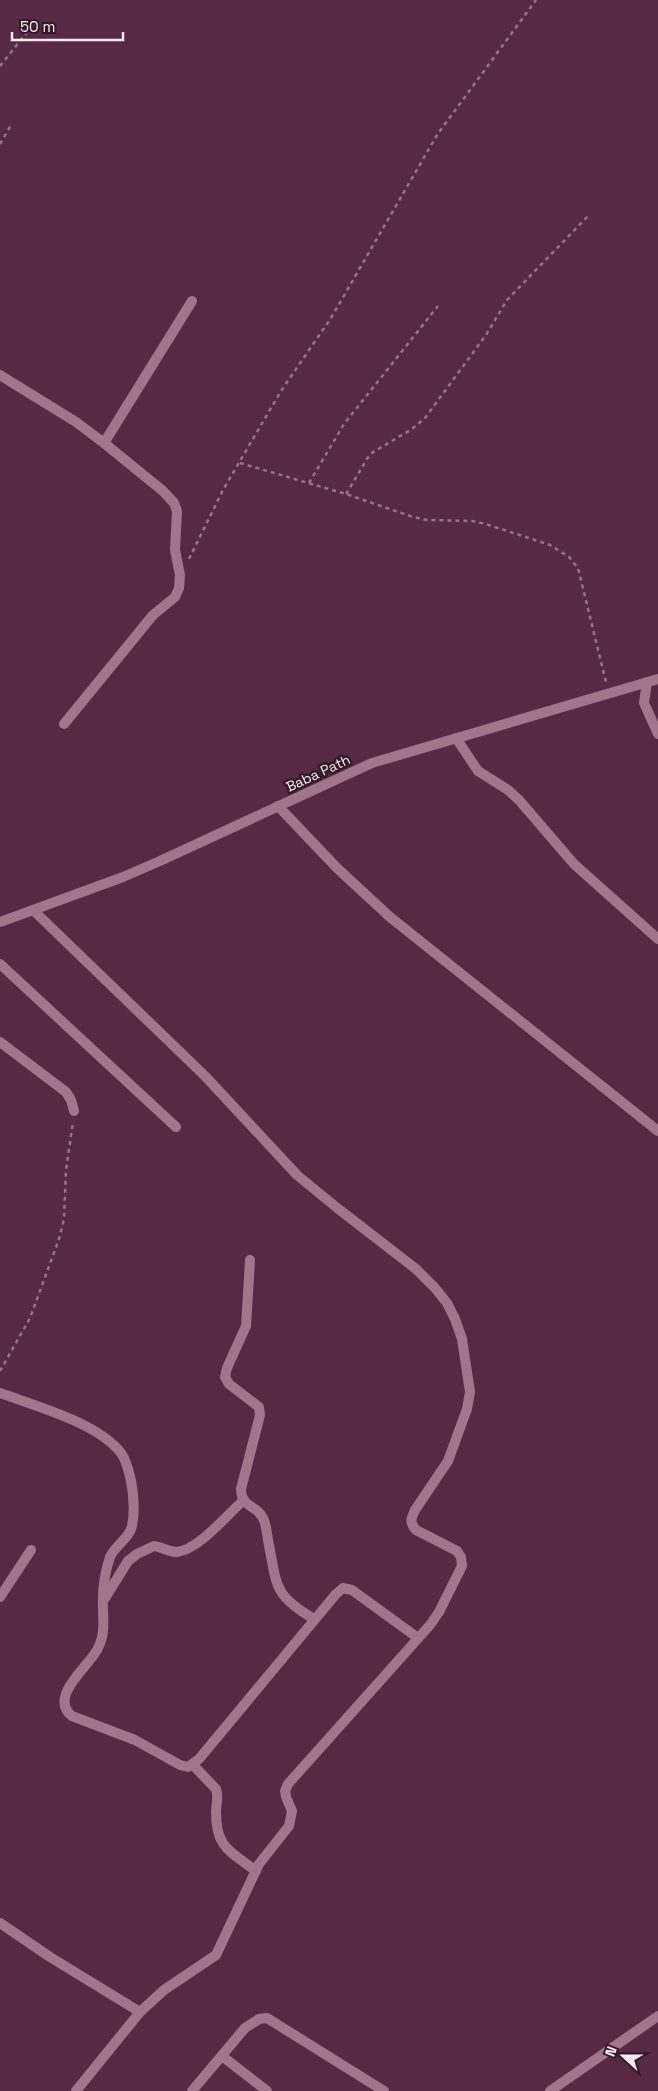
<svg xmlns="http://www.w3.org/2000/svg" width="658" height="2091" font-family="'Space Grotesk',sans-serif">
<rect width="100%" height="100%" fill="#572944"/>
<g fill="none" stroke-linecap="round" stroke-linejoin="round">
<g stroke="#977488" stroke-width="2.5" stroke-dasharray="4 4" stroke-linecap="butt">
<polyline points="0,66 28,31"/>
<polyline points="0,144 11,125"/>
<polyline points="240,463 346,494 413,517 427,520 472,521 486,524 550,545 569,557 578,568 606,682"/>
<polyline points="309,483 344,424 438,306"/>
<polyline points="346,494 370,454 412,429 425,418 486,335 507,300 588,216"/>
<polyline points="189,559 223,490 281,391 331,318 437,135 536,0"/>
<polyline points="0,1371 30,1318 59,1239 64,1219 66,1170 73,1122"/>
</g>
<g stroke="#a2758d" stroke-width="10">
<polyline points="0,375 76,422 104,443 163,491 174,503 177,511 175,550 180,575 179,588 175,597 153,615 64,724"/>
<polyline points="104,443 192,301"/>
<polyline points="647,682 644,703 658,734"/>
<polyline points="456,738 478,771 508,790 519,800 574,864 658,939"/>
<polyline points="278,806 337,868 390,917 658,1131"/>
<path d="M 33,910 L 205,1076 L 297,1175 L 336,1207 L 416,1269 L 435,1288 L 447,1303 L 455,1319 L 462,1339 L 470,1392 L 467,1409 L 448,1461 L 415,1510 C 411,1519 409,1522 416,1530 L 457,1551 L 461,1557 L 462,1566 L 439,1612 L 430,1625 L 288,1784 L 285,1791 L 286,1797 L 292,1811 L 289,1826 L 259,1864 L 216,1955 L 164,1990 L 140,2012 L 76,2091"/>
<polyline points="0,922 123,877 160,861 372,763 658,679"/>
<polyline points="0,964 176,1127"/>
<polyline points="0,1042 66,1092 71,1100 74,1111"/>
<path d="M 250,1260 L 246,1326 L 227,1368 L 225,1377 L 229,1384 L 259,1407 L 260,1415 L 241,1489 C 242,1509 256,1504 263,1518 C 267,1526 267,1537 269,1545 C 277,1588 275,1596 314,1619"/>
<path d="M 0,1393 C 36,1406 98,1423 121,1453 C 127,1461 129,1472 131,1481 C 134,1497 135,1511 132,1526 C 129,1539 115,1545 110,1557 C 106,1569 103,1585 103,1598 C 102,1616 107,1633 97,1650 C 88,1667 48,1697 72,1716 L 135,1740 L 180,1765 L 188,1767 L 199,1759 L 336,1594 L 343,1588 L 352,1590 L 418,1638"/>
<polyline points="0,1597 31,1550"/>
<path d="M 105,1598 L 128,1561 L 137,1554 L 154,1546 C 162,1547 169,1552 177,1552 C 200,1549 226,1515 243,1501"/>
<path d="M 193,1765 L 216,1789 C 219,1797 216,1804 216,1812 C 216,1848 230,1851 256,1871"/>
<polyline points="0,1923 50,1957 140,2012"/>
<polyline points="222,2056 267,2091"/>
<polyline points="192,2091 245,2028 259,2019 267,2018 384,2091"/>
<polyline points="550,2091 658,2016"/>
</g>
</g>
<g text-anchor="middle" stroke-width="5" stroke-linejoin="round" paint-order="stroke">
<g font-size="14" fill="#fdebf4" stroke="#301b26">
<text transform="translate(318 773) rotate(-25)" y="5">Baba Path</text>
</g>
</g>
<g transform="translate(623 2056) rotate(291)" stroke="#301b26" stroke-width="4" paint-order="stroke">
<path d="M0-4L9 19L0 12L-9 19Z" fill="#fdebf4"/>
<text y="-8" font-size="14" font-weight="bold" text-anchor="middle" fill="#fdebf4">N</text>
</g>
<path d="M12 32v8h111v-8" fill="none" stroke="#fdebf4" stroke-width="2.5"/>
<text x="20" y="32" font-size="15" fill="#fdebf4" stroke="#301b26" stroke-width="4" paint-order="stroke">50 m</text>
</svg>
